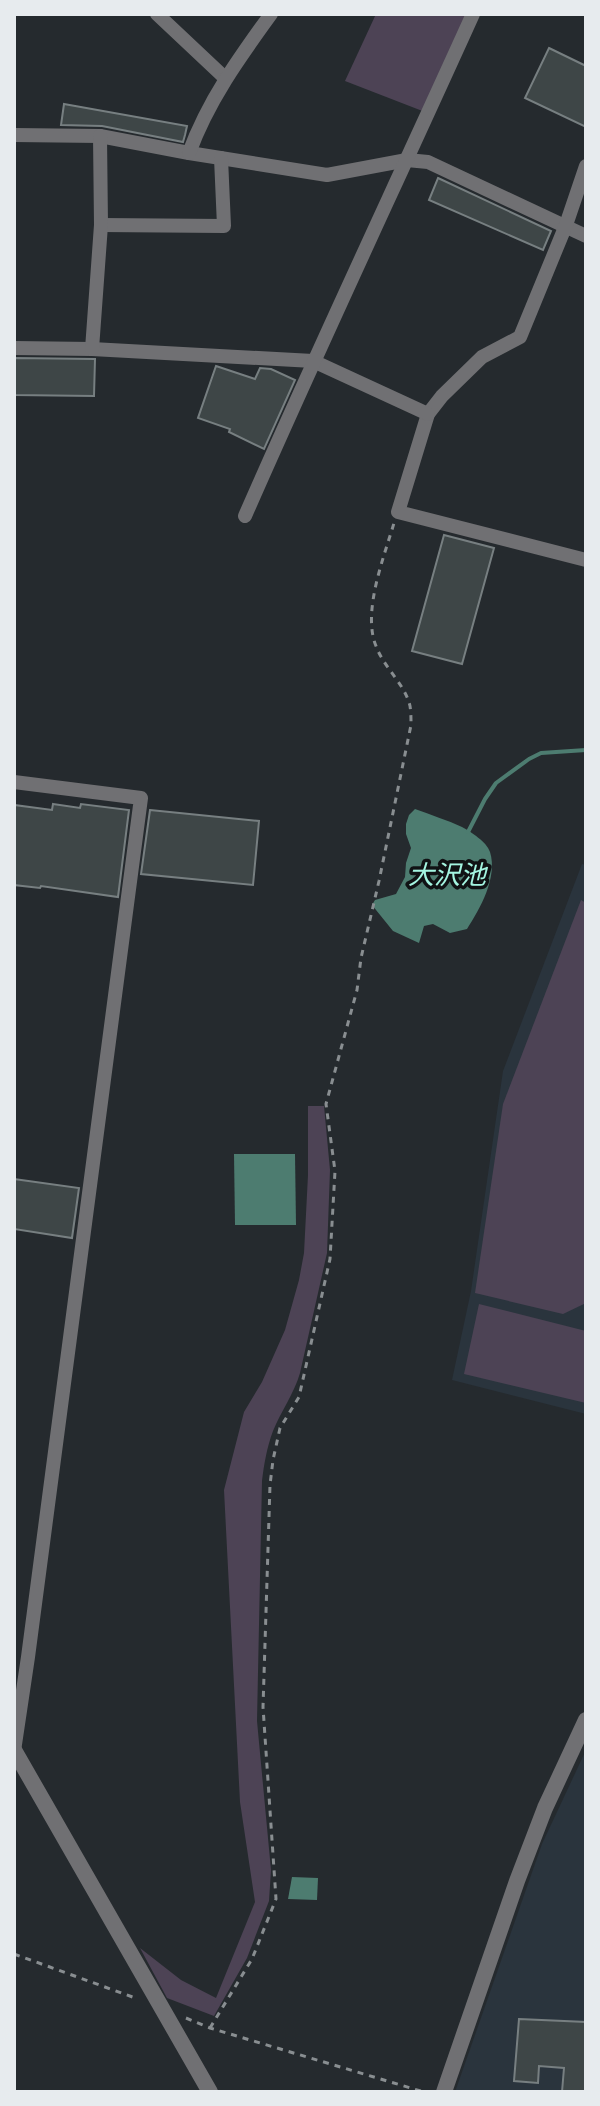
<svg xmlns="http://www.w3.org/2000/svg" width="600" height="2106" font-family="'Public Sans','Noto Sans JP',sans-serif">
<rect width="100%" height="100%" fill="#252a2e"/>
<g fill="#2a343d">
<polygon points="582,864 586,865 586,1414 452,1380 471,1291 503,1071"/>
<polygon points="586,1750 586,2092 455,2092 542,1844"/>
</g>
<g fill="#4d4355">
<polygon points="376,14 467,14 425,112 345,81"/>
<polygon points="581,900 586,903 586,1303 563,1314 475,1293 503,1104"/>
<path d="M 308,1106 L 324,1106 L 330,1170 L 327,1253 L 300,1373 C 294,1394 281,1411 273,1431 C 267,1447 264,1464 262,1481 L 257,1721 L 271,1870 L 269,1901 L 247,1958 L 214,2016 L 167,1998 L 140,1948 L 181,1980 L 216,1998 L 255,1902 L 240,1802 L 224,1490 L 244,1412 L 262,1382 L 285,1330 L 299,1280 L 304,1253 L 308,1175 Z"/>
<polygon points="479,1304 586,1331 586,1403 464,1374"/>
</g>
<g fill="#4d7c70">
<path d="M 415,809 C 431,815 447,820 462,827 C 471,832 487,842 490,852 C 498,877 480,909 467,929 L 450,933 L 433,924 L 424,926 L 419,943 L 393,931 L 372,905 L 375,900 L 396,894 L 405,877 L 406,863 L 411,848 L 406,834 L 406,824 L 409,815 Z"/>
<polygon points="234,1154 295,1154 296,1225 235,1225"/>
<polygon points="292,1877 318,1878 317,1900 288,1899"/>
</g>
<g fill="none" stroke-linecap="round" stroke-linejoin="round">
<polyline stroke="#4d7c70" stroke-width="4" points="468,832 485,799 496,783 529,759 541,753 586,750"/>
</g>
<g fill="#3e4647" stroke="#777f81" stroke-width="2">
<polygon points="549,48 586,66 586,127 525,98"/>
<polygon points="64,104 187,126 185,135 183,142 102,126 61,125"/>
<polygon points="438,178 551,231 543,250 429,200"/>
<polygon points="14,358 95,359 94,396 14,395"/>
<polygon points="216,366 255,379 260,368 271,369 295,380 264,449 229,432 230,429 198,418"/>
<polygon points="444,535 494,548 462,664 412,651"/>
<polygon points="53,804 80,808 81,804 129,810 118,897 41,886 40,888 14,885 14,805 52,810"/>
<polygon points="150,810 259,821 253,885 141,874"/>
<polygon points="14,1179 79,1188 72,1238 14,1229"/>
<polygon points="519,2019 586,2022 586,2092 562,2092 564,2068 539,2066 538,2083 514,2081"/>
</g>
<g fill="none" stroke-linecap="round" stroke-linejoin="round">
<g stroke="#898e91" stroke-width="3" stroke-dasharray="6 6" stroke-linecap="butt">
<polyline points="14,1954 138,1999"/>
<polyline points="186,2018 210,2028 424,2092"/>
<path d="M 210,2028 L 252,1959 L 276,1899 L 263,1707 L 270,1485 L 273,1460 L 280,1428 L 299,1397 L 330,1259 L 335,1171 L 326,1104 L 357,990 L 361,958 L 379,881 L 411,725 C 411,719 411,712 410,706 C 405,684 384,668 376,646 C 362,612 384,557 394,523"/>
</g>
<g stroke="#707073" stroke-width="14">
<polyline points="157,14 225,78"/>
<polyline points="14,135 100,136 189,153 327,175 407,160 428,162 586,236"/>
<path d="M 189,153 C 208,101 239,58 271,14"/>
<polyline points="586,166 566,225 520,337 482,357 442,396 428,414 398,512 586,560"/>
<polyline points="101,225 224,226 221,158"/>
<polyline points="14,348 92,349 313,361 428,414"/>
<polyline points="92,349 101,225 100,136"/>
<path d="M 245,516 C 319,347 397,182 473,14"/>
<polyline points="14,782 141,798 28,1657 14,1751"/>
</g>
<g stroke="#707073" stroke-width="16">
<polyline points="14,1750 210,2092"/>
<polyline points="444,2092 517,1881 545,1808 586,1720"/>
</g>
</g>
<g text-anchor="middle" stroke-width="7" stroke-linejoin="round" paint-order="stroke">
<g font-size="26" font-style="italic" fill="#a4f5e1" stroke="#101214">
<text x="447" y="884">大沢池</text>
</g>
</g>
<rect width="600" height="2106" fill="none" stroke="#e7ebee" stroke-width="32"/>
</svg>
